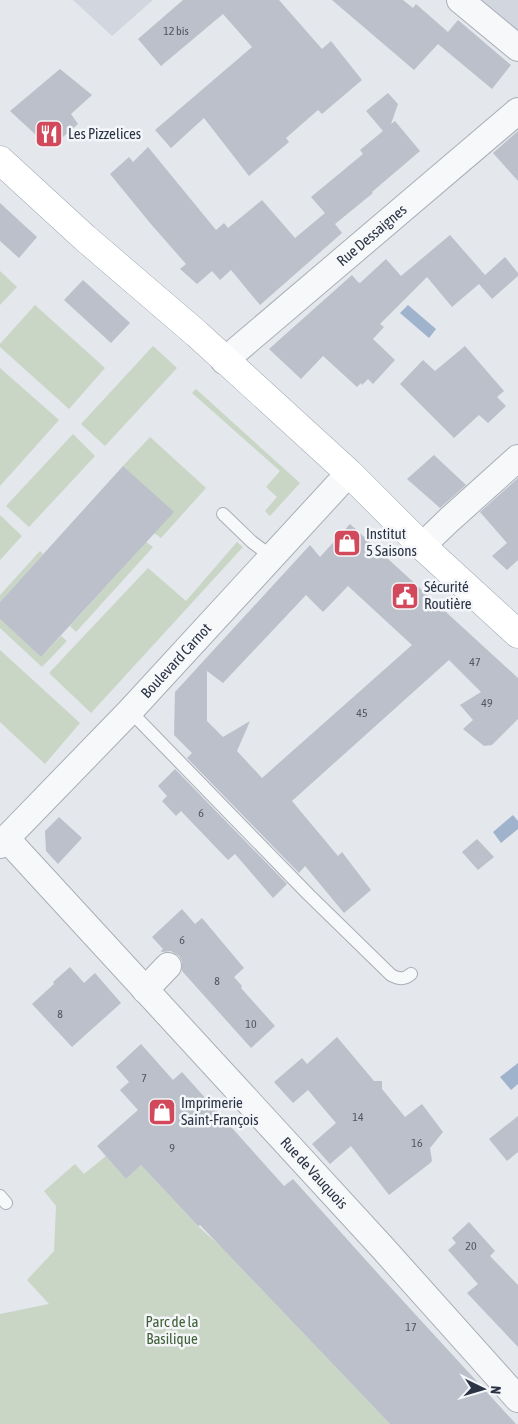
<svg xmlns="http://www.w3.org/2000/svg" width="518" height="1424" font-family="'Asap Condensed',sans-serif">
<rect width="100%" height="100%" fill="#e4e7ec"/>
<g fill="#d2d6de">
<polygon points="73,0 153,0 112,36"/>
<polygon points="480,0 518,0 518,32"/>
</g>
<g fill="#c9d6c5">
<polygon points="0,271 17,287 0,305"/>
<polygon points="35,305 105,368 69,409 0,347 0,344"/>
<polygon points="153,346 177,368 105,446 81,424"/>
<polygon points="0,368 59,420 0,486"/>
<polygon points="196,389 300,483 270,516 265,511 277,497 266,487 280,471 192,393"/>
<polygon points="73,434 95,456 29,527 6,506"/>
<polygon points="150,437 206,488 161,538 154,533 173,512 123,466"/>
<polygon points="0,515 22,536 0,560"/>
<polygon points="146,542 153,547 76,632 70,626"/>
<polygon points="237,542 243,547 91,713 49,673 148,568 186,601"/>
<polygon points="40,551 43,554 0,602 0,595"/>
<polygon points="0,619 41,657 61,636 67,641 42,667 0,628"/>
<polygon points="0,650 80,723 45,764 0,722"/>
<polygon points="106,1156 126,1179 141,1165 198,1226 220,1246 390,1424 0,1424 0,1314 49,1304 27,1280 54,1251 56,1206 44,1191 75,1164 84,1174"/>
</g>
<g fill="#9fb4cc">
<polygon points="408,305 436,329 429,338 400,313"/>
<polygon points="513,815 518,821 518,829 501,843 493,832"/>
<polygon points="518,1063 518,1084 511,1090 500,1077"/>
</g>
<g fill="#bbc0ca" fill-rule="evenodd">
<polygon points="183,0 279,0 322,49 331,41 362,80 322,114 318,110 286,138 289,142 249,176 204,118 171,148 155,130 252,47 223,14 161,66 138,39"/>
<polygon points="332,0 403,0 413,8 416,4 448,32 458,20 511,65 492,89 438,44 414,70"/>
<polygon points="60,69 92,95 71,114 78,124 50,148 10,111"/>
<polygon points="388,93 398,104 391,124 395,121 420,151 372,192 373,193 335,224 342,233 260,305 231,270 220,280 212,271 197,284 180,269 186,264 150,223 110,174 129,157 133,162 148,147 216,230 224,223 228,228 262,200 295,238 325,213 311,197 363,154 360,150 383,131 366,111"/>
<polygon points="518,131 518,181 493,153"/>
<polygon points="0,203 37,237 19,258 0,241"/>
<polygon points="450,235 485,275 505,257 518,273 518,276 492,299 479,284 452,307 427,277 380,324 384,327 373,339 395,360 373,384 368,379 362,385 361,383 357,387 323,356 301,379 269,349 352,275 358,282 360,283 386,259 401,276"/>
<polygon points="83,280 130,323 111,343 64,300"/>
<polygon points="465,346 504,391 497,397 506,406 488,423 479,415 454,438 400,384 423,360 435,371"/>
<polygon points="434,455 466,485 440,508 407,479"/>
<polygon points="123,466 174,512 41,657 0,619 0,602"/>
<polygon points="518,478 518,560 507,570 492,556 507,543 480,512"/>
<path d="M 350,524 L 518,678 L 518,719 L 492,745 L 484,746 L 463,729 L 473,720 L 460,705 L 481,692 L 449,660 L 292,801 L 338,856 L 342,852 L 371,890 L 344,913 L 305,866 L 299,873 L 187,758 L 192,753 L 174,735 L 175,692 L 310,545 L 320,557 ZM 348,586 L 412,645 L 262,778 L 237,751 L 250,721 L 223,737 L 207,721 L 207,671 L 223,683 L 306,595 L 323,612 Z"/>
<polygon points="175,769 287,884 273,898 235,854 228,860 181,811 176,816 162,801 167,796 158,786"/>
<polygon points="59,817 82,838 58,864 46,851 45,831"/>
<polygon points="477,839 494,857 478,870 462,852"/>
<polygon points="182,909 195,924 202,918 244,968 234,977 242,986 241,988 275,1026 251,1048 182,971 182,962 179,956 171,951 162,952 161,951 163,949 152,937"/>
<polygon points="70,967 84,983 95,973 121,1003 72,1047 32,1004 54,984 53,982"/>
<polygon points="337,1037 374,1081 382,1081 382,1089 405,1117 422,1104 443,1132 430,1148 432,1161 429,1164 389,1195 351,1146 330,1164 312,1144 336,1123 308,1090 293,1103 274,1082 302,1058 307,1064"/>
<polygon points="141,1044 173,1080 182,1072 284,1186 293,1179 381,1277 516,1424 390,1424 200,1225 198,1226 141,1165 126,1179 97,1146 138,1110 120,1090 129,1082 116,1067"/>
<polygon points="518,1116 518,1152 507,1161 489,1139"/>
<polygon points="469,1222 495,1251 490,1256 518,1285 518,1347 467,1293 478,1284 448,1250 456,1243 452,1238"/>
</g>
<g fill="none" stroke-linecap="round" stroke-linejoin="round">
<g stroke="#a9aeb7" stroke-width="14">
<g id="lane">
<polyline points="223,514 252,542 271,556"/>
<path d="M 130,711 L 308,894 L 391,975 C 399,979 404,980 411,974"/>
<polyline points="0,1196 6,1203"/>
</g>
</g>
<g stroke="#a9aeb7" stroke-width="28">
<g id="street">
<polyline points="460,0 518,48"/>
<path id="s1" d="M 224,361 L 518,111"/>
<polyline points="422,546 449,520 518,458"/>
<path id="s2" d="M 6,838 L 381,1246 L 518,1399"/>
<path id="s3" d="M 0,845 L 130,711 L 349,473"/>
<polyline points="145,990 168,966"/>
</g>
</g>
<g stroke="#a3abb8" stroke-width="29">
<polyline id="primary" points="0,160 85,238 197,334 349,473 422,546 518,634"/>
</g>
<use href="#lane" stroke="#f7f8fa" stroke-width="12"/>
<use href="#street" stroke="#f7f8fa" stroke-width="26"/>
<use href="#primary" stroke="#fff" stroke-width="28"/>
</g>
<defs>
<g id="restaurant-square" transform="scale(1.4375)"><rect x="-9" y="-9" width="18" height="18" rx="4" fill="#d1495b" stroke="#f4f6f9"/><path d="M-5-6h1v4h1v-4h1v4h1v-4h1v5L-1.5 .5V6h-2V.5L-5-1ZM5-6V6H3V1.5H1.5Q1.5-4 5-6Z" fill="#fff"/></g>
<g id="shop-square" transform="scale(1.4375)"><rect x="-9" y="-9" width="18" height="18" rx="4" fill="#d1495b" stroke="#f4f6f9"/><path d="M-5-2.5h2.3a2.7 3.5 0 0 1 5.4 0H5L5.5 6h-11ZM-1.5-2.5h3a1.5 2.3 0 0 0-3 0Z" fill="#fff"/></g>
<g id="civic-square" transform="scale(1.4375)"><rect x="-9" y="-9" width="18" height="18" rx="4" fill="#d1495b" stroke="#f4f6f9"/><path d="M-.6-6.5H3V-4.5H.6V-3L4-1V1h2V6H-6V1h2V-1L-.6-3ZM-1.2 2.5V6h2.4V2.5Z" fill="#fff"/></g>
</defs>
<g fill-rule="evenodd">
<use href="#restaurant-square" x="49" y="134"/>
<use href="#shop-square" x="347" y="543"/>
<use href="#civic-square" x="405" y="596"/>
<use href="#shop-square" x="162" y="1112"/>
</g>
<g text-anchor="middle" stroke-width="5" stroke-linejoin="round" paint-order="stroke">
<g font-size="12" fill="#4f5766">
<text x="176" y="35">12 bis</text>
<text x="475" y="666">47</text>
<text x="487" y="707">49</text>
<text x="362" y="717">45</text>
<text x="201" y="817">6</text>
<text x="182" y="944">6</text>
<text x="217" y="985">8</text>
<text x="60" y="1018">8</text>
<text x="251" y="1028">10</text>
<text x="144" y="1082">7</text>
<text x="358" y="1121">14</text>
<text x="417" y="1147">16</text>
<text x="172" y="1152">9</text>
<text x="471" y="1250">20</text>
<text x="411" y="1331">17</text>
</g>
<g font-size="15" fill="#2b3445" stroke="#f4f6f9" text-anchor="start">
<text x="68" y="139">Les Pizzelices</text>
<text x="366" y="539">Institut<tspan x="366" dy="17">5 Saisons</tspan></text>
<text x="424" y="592">Sécurité<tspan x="424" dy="17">Routière</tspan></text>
<text x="181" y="1108">Imprimerie<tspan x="181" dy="17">Saint-François</tspan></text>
</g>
<g font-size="15" fill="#2b3445" stroke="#f4f6f9">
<text dy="5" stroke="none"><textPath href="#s1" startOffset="194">Rue Dessaignes</textPath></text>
<text dy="5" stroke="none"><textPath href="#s3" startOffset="255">Boulevard Carnot</textPath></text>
<text dy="5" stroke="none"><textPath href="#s2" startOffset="455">Rue de Vauquois</textPath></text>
</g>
<g font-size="15" fill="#3f6138" stroke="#f4f6f9">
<text x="172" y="1327">Parc de la<tspan x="172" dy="17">Basilique</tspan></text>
</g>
</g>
<g transform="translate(483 1389) rotate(95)" stroke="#f4f6f9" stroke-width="4" paint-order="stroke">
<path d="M0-4L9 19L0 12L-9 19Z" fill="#2b3445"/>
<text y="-8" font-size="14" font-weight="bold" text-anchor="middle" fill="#2b3445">N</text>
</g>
</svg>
